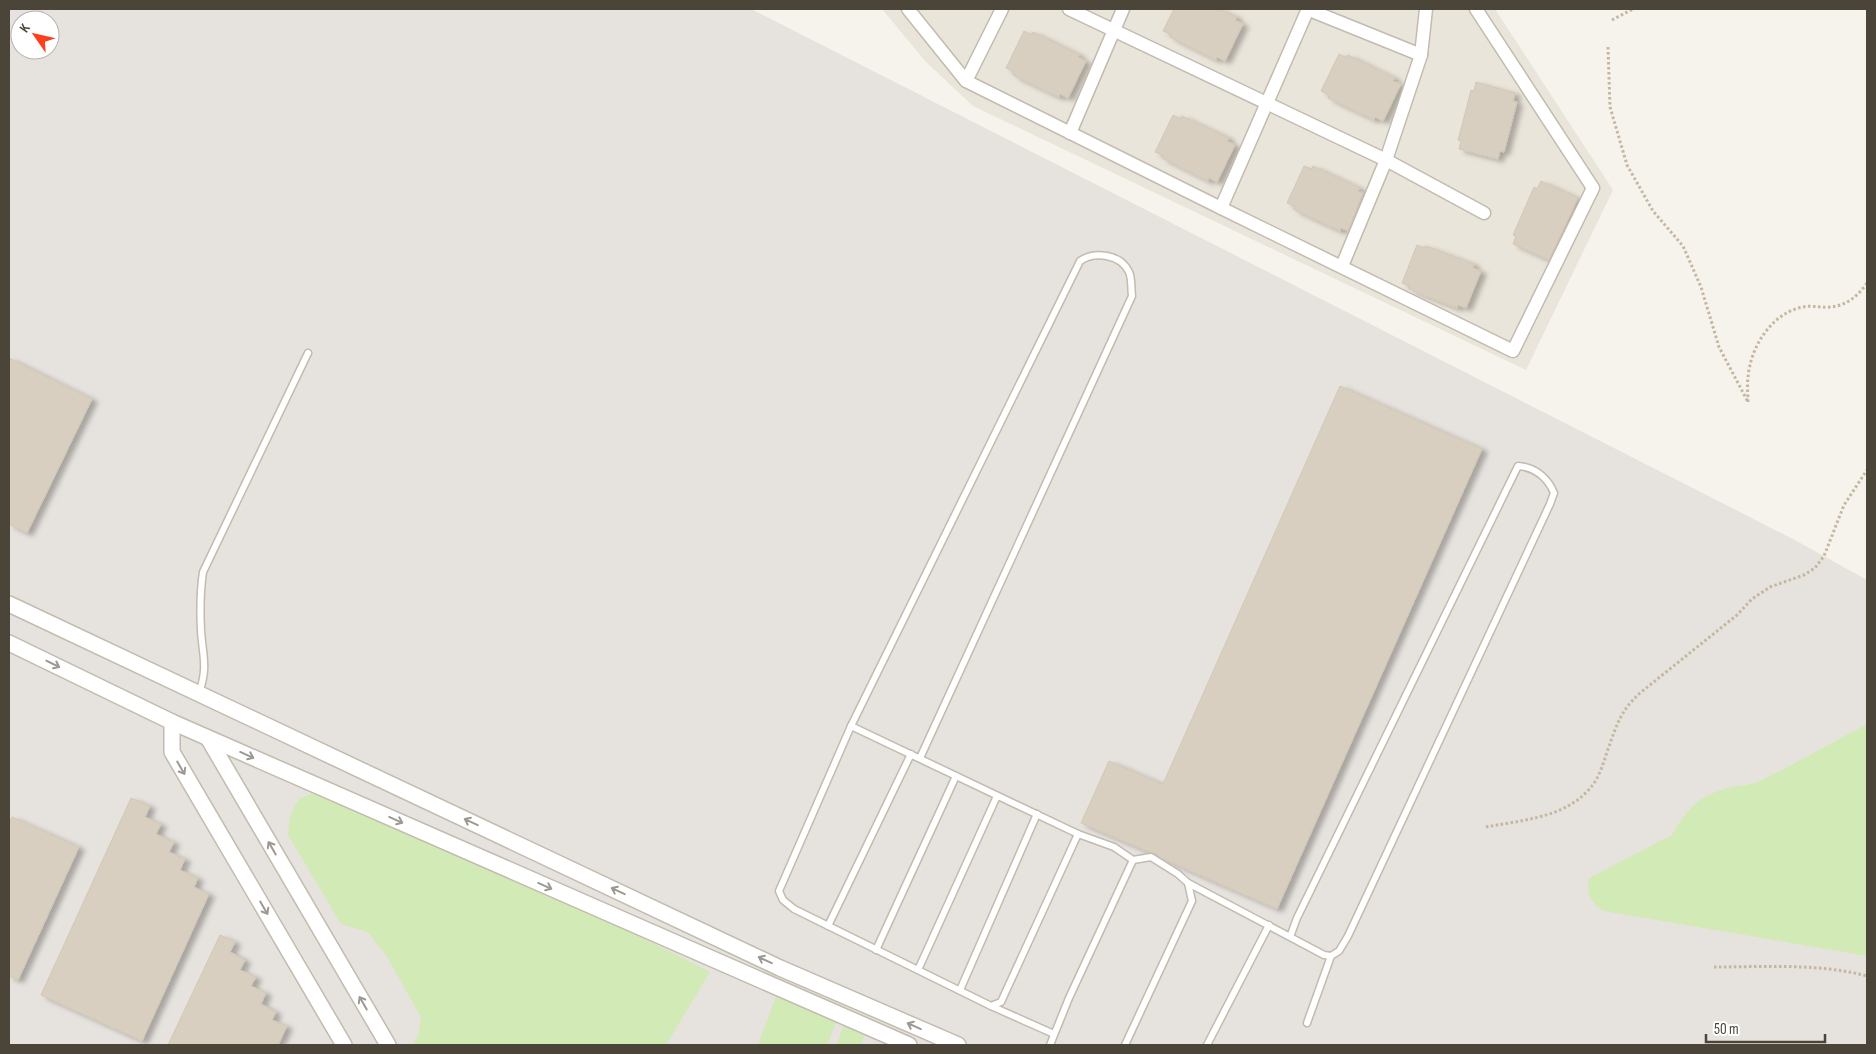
<svg xmlns="http://www.w3.org/2000/svg" width="1876" height="1054" font-family="'Sofia Sans Condensed',sans-serif">
<defs>
<filter id="shadow"><feDropShadow dx="5.5" dy="3" stdDeviation="2.5" flood-color="#0004"/></filter>
</defs>
<rect width="100%" height="100%" fill="#f6f3ec"/>
<polygon fill="#eae5da" points="882,9 1495,9 1613,190 1526,370 973,106 926,62"/>
<path fill="#e6e2dd" fill-rule="evenodd" d="M 9,9 L 751,9 L 1793,539 L 1867,580 L 1867,1045 L 9,1045 ZM 20,20 L 50,20 L 50,50 L 20,50 Z"/>
<g fill="#d2eab5">
<path d="M 1867,724 L 1867,956 L 1604,911 C 1591,904 1586,893 1589,878 L 1672,835 C 1687,808 1701,794 1732,787 C 1742,785 1753,785 1762,780 C 1798,762 1832,743 1867,724 Z"/>
<polygon points="313,793 615,924 710,972 666,1045 413,1045 419,1034 421,1017 387,957 368,932 341,924 288,835 290,816 296,803 301,798"/>
<polygon points="776,997 837,1020 827,1045 758,1045"/>
<polygon points="843,1026 865,1034 861,1045 837,1045"/>
</g>
<g fill="#d8cfc1" stroke="#d3c7b4" filter="url(#shadow)">
<polygon points="1174,9 1219,9 1237,17 1235,20 1243,24 1225,61 1217,57 1216,60 1170,37 1171,34 1163,31"/>
<polygon points="1024,31 1032,35 1033,32 1080,55 1078,57 1086,61 1068,98 1060,94 1059,97 1027,82 1013,75 1014,72 1006,68"/>
<polygon points="1339,54 1347,58 1348,55 1395,78 1393,81 1401,84 1383,121 1375,117 1374,120 1328,98 1329,95 1321,91"/>
<polygon points="1476,82 1515,93 1513,101 1517,102 1504,152 1500,151 1498,159 1459,149 1461,141 1458,140 1467,106 1471,90 1474,91"/>
<polygon points="1173,115 1181,119 1182,116 1229,138 1227,141 1235,145 1217,182 1209,178 1208,181 1162,158 1163,155 1155,152"/>
<polygon points="1304,166 1312,169 1313,166 1360,188 1358,191 1363,193 1348,231 1341,228 1340,231 1293,209 1295,206 1287,203"/>
<polygon points="1541,181 1578,198 1549,260 1513,244 1516,236 1513,235 1534,187 1537,189"/>
<polygon points="1417,245 1425,248 1426,246 1474,264 1473,268 1481,271 1466,308 1458,305 1457,308 1423,295 1409,289 1410,286 1402,283"/>
<polygon points="9,358 92,399 27,533 9,524"/>
<polygon points="1340,386 1482,449 1277,909 1163,859 1154,853 1149,852 1081,823 1109,761 1163,784"/>
<polygon points="131,798 150,806 145,817 161,824 156,834 174,842 169,852 185,859 180,870 198,878 194,887 209,894 142,1041 41,995"/>
<polygon points="12,817 79,847 18,980 9,976 9,824"/>
<polygon points="220,935 235,942 230,952 245,960 240,970 256,977 251,986 266,993 261,1004 276,1012 272,1020 287,1026 278,1045 168,1045"/>
</g>
<g fill="none" stroke-linecap="round" stroke-linejoin="round">
<g stroke="#c2bbae" stroke-width="9">
<g id="service">
<path d="M 199,693 C 208,667 203,658 201,631 C 200,611 200,592 203,572 L 308,353"/>
<polyline points="851,726 1078,834 1114,847 1133,860"/>
<path d="M 920,758 L 1132,296 C 1131,289 1132,278 1129,272 C 1121,254 1094,251 1080,261 L 851,726 L 779,891 L 783,900 L 794,909 L 991,1006 L 1001,1002 L 1078,834"/>
<path d="M 1188,883 L 1324,955 L 1331,956 L 1339,951 L 1348,936 L 1550,504 L 1554,493 C 1548,478 1535,467 1518,466 L 1297,918 L 1290,937"/>
<polyline points="828,926 911,754"/>
<polyline points="876,950 956,776"/>
<polyline points="918,970 997,796"/>
<polyline points="960,990 1037,814"/>
<polyline points="991,1006 1054,1034"/>
<polyline points="1307,1023 1331,956"/>
<polyline points="1050,1045 1069,998 1133,860 1151,857 1178,874 1188,883 1192,901 1125,1045"/>
<polyline points="1207,1045 1269,925"/>
</g>
</g>
<g stroke="#c2bbae" stroke-width="15">
<g id="minor">
<polyline points="908,9 966,81 1221,208 1513,351 1593,188 1476,9"/>
<polyline points="1069,9 1386,160 1484,213"/>
<polyline points="1307,9 1421,55"/>
<polyline points="966,81 1002,9"/>
<polyline points="1070,133 1123,9"/>
<polyline points="1221,208 1308,9"/>
<polyline points="1342,266 1386,160 1421,55 1426,9"/>
</g>
</g>
<g stroke="#c2bbae" stroke-width="18">
<g id="tertiary">
<polyline points="9,604 780,968 958,1045"/>
<polyline points="9,643 172,722 909,1045"/>
<polyline points="172,722 172,752 344,1045"/>
<polyline points="208,738 388,1045"/>
</g>
</g>
<g stroke="#c4b79f" stroke-width="3" stroke-dasharray="2.5 2.5" stroke-linecap="butt">
<polyline points="1612,20 1633,9"/>
<polyline points="1608,47 1610,107 1627,165 1653,211 1683,246 1701,287 1719,347 1748,402"/>
<path d="M 1748,402 C 1748,394 1747,386 1748,378 C 1750,348 1771,313 1803,307 C 1812,305 1821,308 1830,307 C 1846,306 1858,296 1867,283"/>
<path d="M 1486,827 C 1522,820 1566,818 1591,787 C 1599,778 1603,764 1607,752 C 1616,727 1620,711 1640,693 L 1737,615 L 1752,599 L 1770,587 L 1804,575 L 1815,568 L 1824,556 L 1844,505 L 1867,470"/>
<path d="M 1714,967 C 1764,967 1818,963 1867,976"/>
</g>
<use href="#service" stroke="#fff" stroke-width="6"/>
<use href="#minor" stroke="#fff" stroke-width="12"/>
<use href="#tertiary" stroke="#fff" stroke-width="15"/>
</g>
<defs><path id="oneway-shaft" d="M-6 0H5M1.5-3L5.5 0L1.5 3" fill="none" stroke-width="1.6" stroke-linecap="round" stroke-linejoin="round" transform="scale(1.25)"/></defs>
<g stroke="#9c9892">
<use href="#oneway-shaft" transform="translate(53 664) rotate(26)"/>
<use href="#oneway-shaft" transform="translate(247 755) rotate(24)"/>
<use href="#oneway-shaft" transform="translate(181 768) rotate(60)"/>
<use href="#oneway-shaft" transform="translate(396 820) rotate(24)"/>
<use href="#oneway-shaft" transform="translate(471 822) rotate(-155)"/>
<use href="#oneway-shaft" transform="translate(272 848) rotate(-120)"/>
<use href="#oneway-shaft" transform="translate(545 886) rotate(24)"/>
<use href="#oneway-shaft" transform="translate(618 891) rotate(-155)"/>
<use href="#oneway-shaft" transform="translate(264 908) rotate(60)"/>
<use href="#oneway-shaft" transform="translate(765 960) rotate(-155)"/>
<use href="#oneway-shaft" transform="translate(363 1003) rotate(-120)"/>
<use href="#oneway-shaft" transform="translate(914 1026) rotate(-156)"/>
</g>
<rect width="1876" height="1054" fill="none" stroke="#4b4439" stroke-width="20"/>
<g transform="translate(35 35) rotate(304)"><circle r="24" fill="#ffffff" stroke="#b7b4b0"/>
<path d="M0-4L9 19L0 12L-9 19Z" fill="#fc3f1d"/>
<text y="-8" font-size="14" font-weight="bold" text-anchor="middle" fill="#4b4439">K</text>
</g>
<path d="M1706 1034v8h119v-8" fill="none" stroke="#4b4439" stroke-width="2.5"/>
<text x="1714" y="1034" font-size="15" fill="#4b4439" stroke="#ffffff" stroke-width="4" paint-order="stroke">50 m</text>
</svg>
